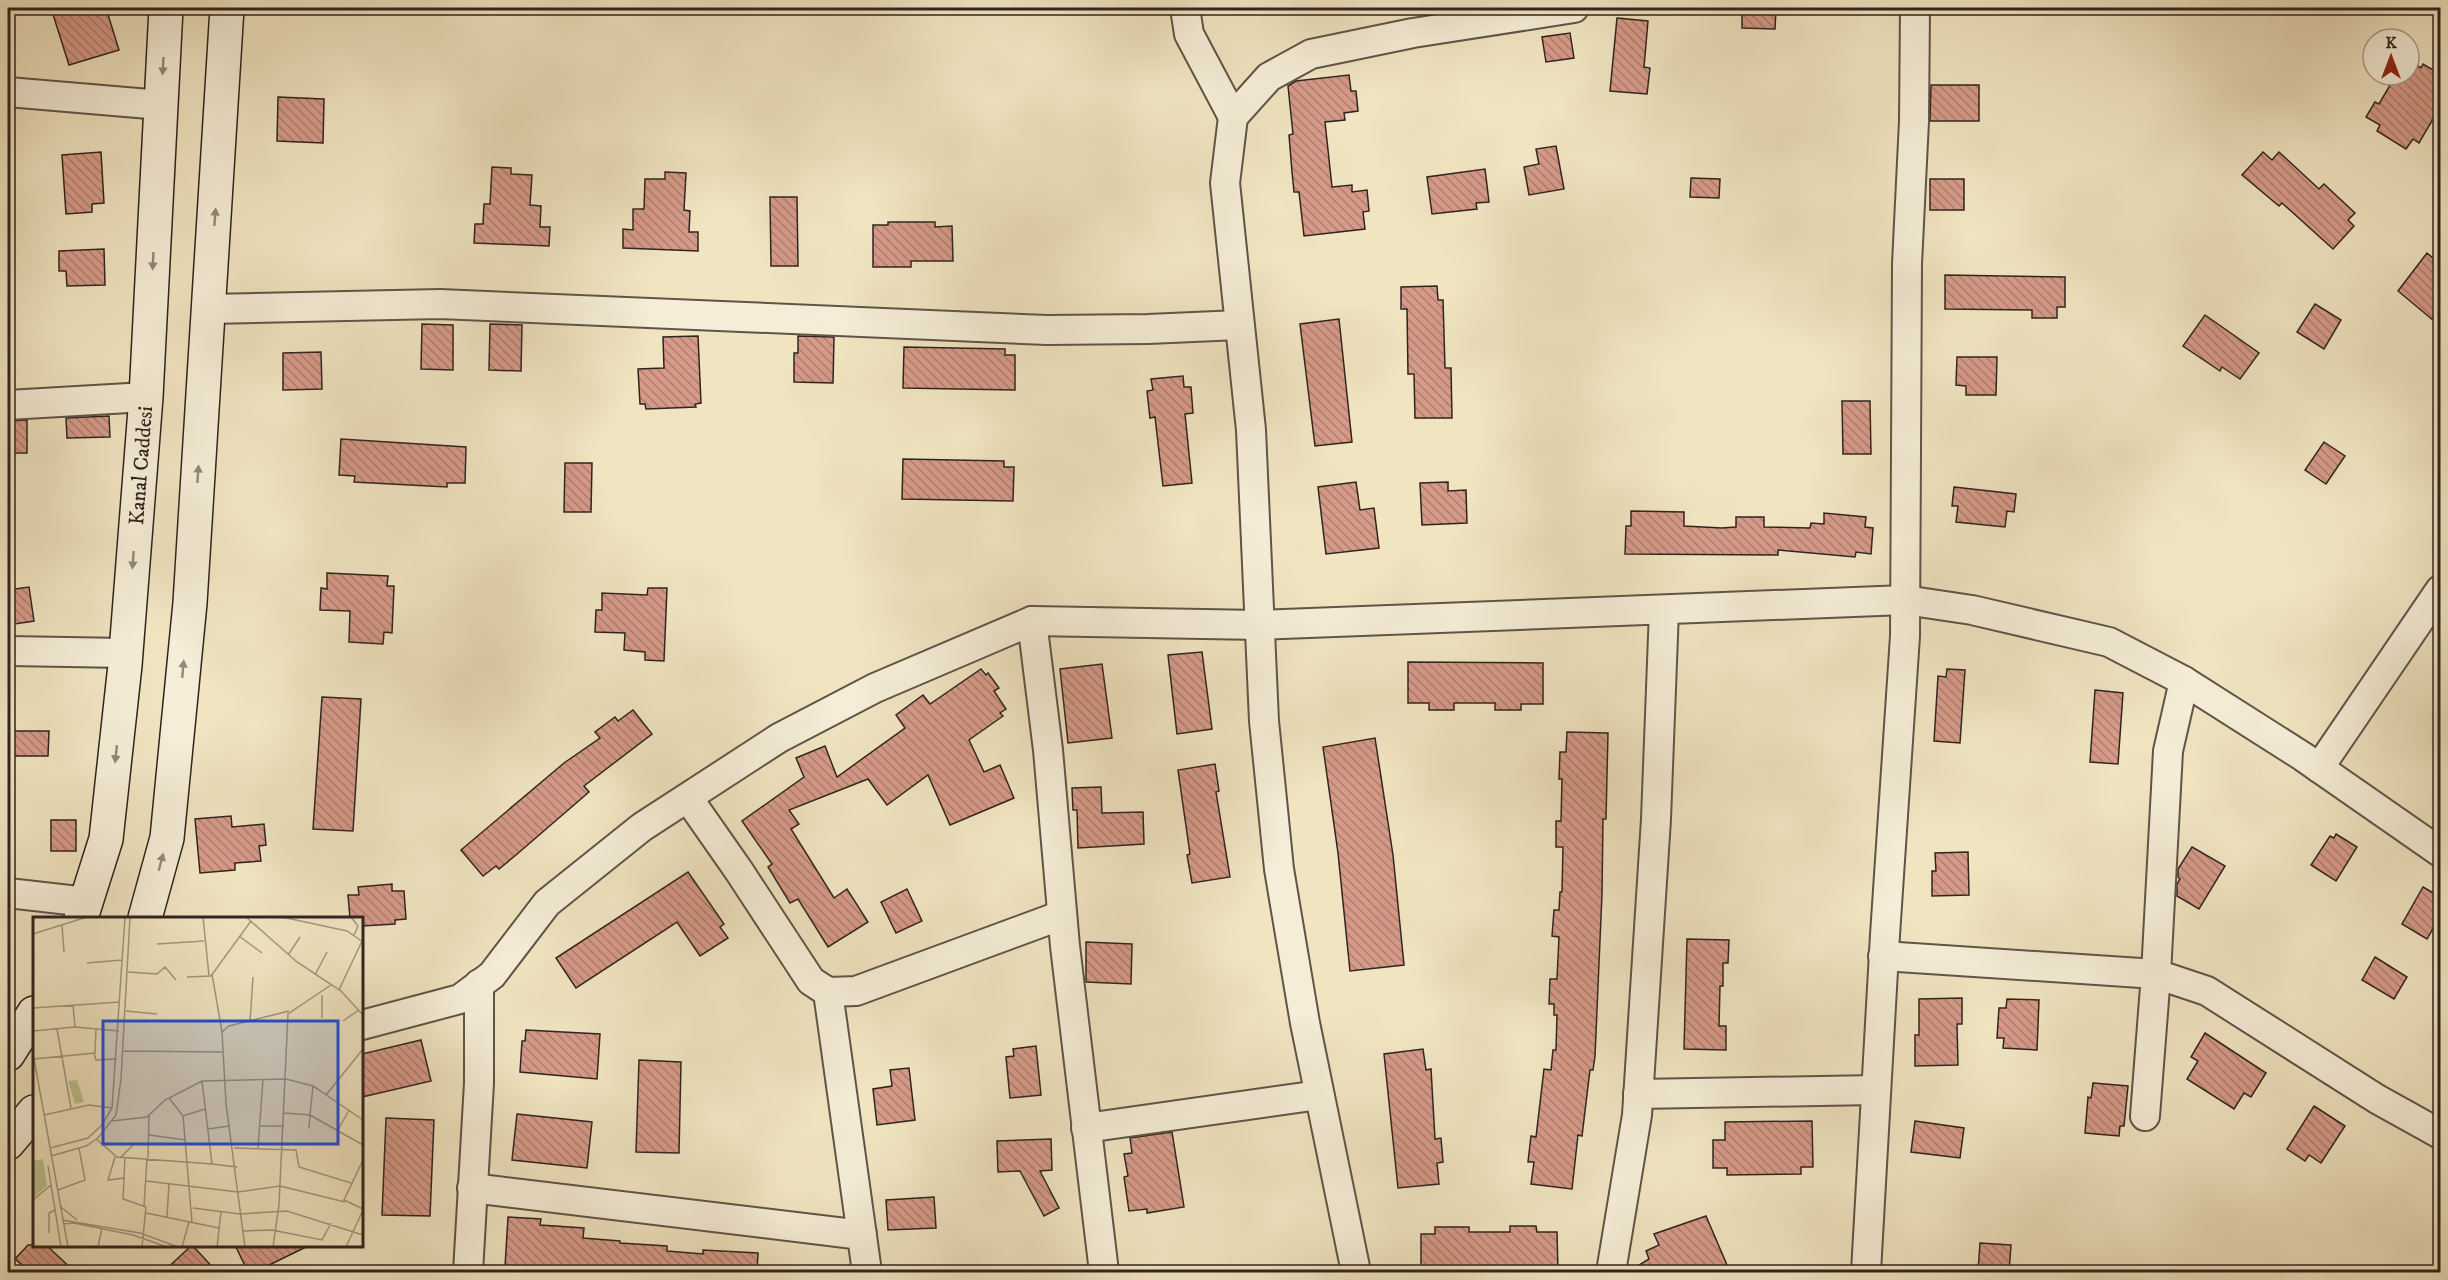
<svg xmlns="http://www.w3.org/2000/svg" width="2448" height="1280" font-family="'IM FELL DW Pica',serif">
<defs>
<pattern id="building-back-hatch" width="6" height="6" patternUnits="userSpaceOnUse" patternTransform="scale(1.5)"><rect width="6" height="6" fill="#d69a88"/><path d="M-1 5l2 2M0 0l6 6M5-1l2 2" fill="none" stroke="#ae7d6f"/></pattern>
</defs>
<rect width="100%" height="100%" fill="#f0e4c1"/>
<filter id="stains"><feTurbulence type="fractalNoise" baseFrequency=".00333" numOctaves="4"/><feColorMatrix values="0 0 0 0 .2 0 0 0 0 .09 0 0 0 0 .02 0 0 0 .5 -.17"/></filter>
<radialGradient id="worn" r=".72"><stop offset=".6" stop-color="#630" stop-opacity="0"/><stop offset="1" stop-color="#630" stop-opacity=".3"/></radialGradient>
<g fill="url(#building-back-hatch)" stroke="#30241f" stroke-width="1.5">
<polygon points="51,8 106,8 119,50 69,65"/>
<polygon points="1742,8 1776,8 1775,29 1742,28"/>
<polygon points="1617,18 1648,21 1644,67 1650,68 1647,94 1610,91"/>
<polygon points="1570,33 1574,58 1546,62 1542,37"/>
<polygon points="2409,61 2421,68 2423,64 2440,74 2440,107 2419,143 2413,139 2406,149 2377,131 2380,125 2366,117 2375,102 2379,104 2396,75 2409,75"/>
<polygon points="1349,75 1351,91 1356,91 1358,111 1344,113 1345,120 1325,122 1332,187 1352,185 1352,192 1367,190 1369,211 1363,212 1365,229 1304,236 1299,192 1294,192 1292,172 1289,135 1293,134 1288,86 1296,81"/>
<polygon points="1931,85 1979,85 1979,121 1930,121"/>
<polygon points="278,97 324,99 323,143 277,141"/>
<polygon points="1556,146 1564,189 1529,195 1524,167 1539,164 1536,149"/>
<polygon points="101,152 104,203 92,204 92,212 66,214 62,155"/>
<polygon points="2263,152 2272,160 2279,152 2319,189 2324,184 2355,213 2348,220 2354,226 2333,249 2282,203 2279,206 2242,175"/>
<polygon points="492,167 511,168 511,174 532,175 530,205 541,206 540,227 550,227 549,246 474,243 475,224 483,224 484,204 490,204"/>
<polygon points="1485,169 1489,202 1476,203 1477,209 1432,214 1427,177"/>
<polygon points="665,172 686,173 684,210 690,211 689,232 698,232 698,251 623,248 623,229 633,230 633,209 644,209 645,179 665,179"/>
<polygon points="1691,178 1720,179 1719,198 1690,197"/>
<rect x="1930" y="179" width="34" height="31"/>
<polygon points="770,197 797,197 798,266 771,266"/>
<polygon points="888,222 935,222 935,227 952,226 953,261 911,261 911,267 873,267 873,225 888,225"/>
<polygon points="104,249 105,285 67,286 66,271 59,271 59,251"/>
<polygon points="2427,253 2440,264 2440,326 2398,291"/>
<polygon points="1945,275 2065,277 2065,307 2057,307 2057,318 2032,318 2032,310 1945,309"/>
<polygon points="1437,286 1438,300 1443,300 1445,368 1451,368 1452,418 1415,418 1414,374 1408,374 1407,309 1401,309 1401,287"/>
<polygon points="2315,304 2341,320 2324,349 2297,332"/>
<polygon points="2205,315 2259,353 2240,379 2222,367 2220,371 2183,346"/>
<polygon points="1339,319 1352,442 1315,446 1300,324"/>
<polygon points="422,324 453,325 453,370 421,369"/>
<polygon points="490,324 522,325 521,371 489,370"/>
<polygon points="698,336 701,403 695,404 696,407 646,409 645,404 640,404 638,369 664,368 663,337"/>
<polygon points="798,336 834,337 833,383 794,382 794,353 798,353"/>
<polygon points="904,347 1005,349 1005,355 1015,355 1015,390 903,388"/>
<polygon points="321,352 322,389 283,390 283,353"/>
<polygon points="1957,357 1997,357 1996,395 1966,395 1966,386 1956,385"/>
<polygon points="1183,376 1184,387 1191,387 1193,413 1185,414 1192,483 1163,486 1155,417 1150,418 1147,391 1153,390 1151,379"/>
<polygon points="1842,401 1870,401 1871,454 1843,454"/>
<polygon points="109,416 110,437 67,438 66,418"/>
<polygon points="27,420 27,453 8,453 8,421"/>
<polygon points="341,439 466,447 465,483 447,483 447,487 354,482 355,476 339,475"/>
<polygon points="2324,442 2345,456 2326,484 2305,470"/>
<polygon points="903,459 1004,461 1004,467 1014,467 1013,501 902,499"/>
<polygon points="565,463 592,463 591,512 564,512"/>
<polygon points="1356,482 1360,510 1374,508 1379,548 1326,554 1318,487"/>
<polygon points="1448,482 1448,491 1466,490 1467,523 1422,525 1420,483"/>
<polygon points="1954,487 2016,494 2014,512 2007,511 2005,527 1956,522 1958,506 1952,506"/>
<polygon points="1631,511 1684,512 1684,526 1722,528 1736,527 1736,517 1764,517 1764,527 1810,528 1811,523 1824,524 1824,513 1866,517 1865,527 1873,528 1871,554 1856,552 1855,557 1778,550 1778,555 1625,554 1626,526 1631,526"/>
<polygon points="327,573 388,576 387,586 394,586 392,633 384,632 383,644 349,642 350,611 320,610 321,588 327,589"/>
<polygon points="29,587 34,621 8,625 8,590"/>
<polygon points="648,588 667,588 664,661 645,660 645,652 624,650 625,633 595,632 596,610 602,610 602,593 647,595"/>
<polygon points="1202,652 1212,729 1177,734 1168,655"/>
<polygon points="1408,662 1543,663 1543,704 1521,704 1521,710 1495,710 1495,703 1454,703 1454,710 1429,710 1429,703 1408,703"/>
<polygon points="1102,664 1112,738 1068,743 1060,669"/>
<polygon points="981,669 986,675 988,673 999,688 994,691 1006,709 1000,713 1003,716 969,740 984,772 1000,765 1014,798 950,825 928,775 887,805 868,779 789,810 799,824 791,829 834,898 847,889 868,922 828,947 798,899 790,903 768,867 772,864 742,821 804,777 796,758 825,746 837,777 905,728 896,715 923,695 930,704"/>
<polygon points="1947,669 1965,670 1960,743 1934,741 1938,676 1946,677"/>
<polygon points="2095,690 2123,693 2118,764 2090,762"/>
<polygon points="322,697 361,699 353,831 313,829"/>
<polygon points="633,710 652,734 584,786 589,792 516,855 499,869 496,866 483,876 461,850 564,763 600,738 595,732 615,717 618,721"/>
<polygon points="8,731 49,731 48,756 8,756"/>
<polygon points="1567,732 1608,733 1606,819 1603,819 1602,894 1595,1056 1593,1070 1590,1070 1582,1136 1578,1135 1572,1189 1531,1184 1534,1162 1528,1162 1531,1136 1536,1137 1544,1069 1551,1070 1553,1050 1556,1050 1557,1015 1554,1015 1554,1004 1549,1004 1550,979 1557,979 1559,937 1552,936 1554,910 1559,910 1560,892 1562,892 1563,847 1556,847 1556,821 1561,821 1562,779 1559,779 1560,752 1566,752"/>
<polygon points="1375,738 1393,855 1404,965 1350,971 1338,853 1323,747"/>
<polygon points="1215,764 1219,791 1216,792 1230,877 1192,883 1187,855 1190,854 1178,770"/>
<polygon points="1101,787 1102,813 1143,812 1144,844 1078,848 1077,810 1073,810 1072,788"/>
<polygon points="231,816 232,827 264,824 266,845 259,846 261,861 235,863 235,870 200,873 195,819"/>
<rect x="51" y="820" width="25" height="31"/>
<polygon points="2336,834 2357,847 2336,881 2311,865 2330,836 2334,838"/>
<polygon points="2192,847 2225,866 2199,909 2177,896 2177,884 2180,879 2178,877 2178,869"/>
<polygon points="1968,852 1969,895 1932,896 1932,871 1936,871 1935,853"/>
<polygon points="688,872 724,924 720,927 728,938 700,956 677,922 576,988 556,958"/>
<polygon points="392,884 392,891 404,891 406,919 395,920 395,924 362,926 362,918 350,918 348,895 359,895 358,887"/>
<polygon points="2423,887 2440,897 2440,916 2427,939 2402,924"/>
<polygon points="907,889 922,921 896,933 881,902"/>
<polygon points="1687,939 1729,940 1728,963 1723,963 1723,986 1720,986 1719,1026 1726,1026 1726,1050 1684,1049"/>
<polygon points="1086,942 1132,944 1131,984 1086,982"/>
<polygon points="2375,957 2407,977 2394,999 2362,980"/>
<polygon points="1962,998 1962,1024 1957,1024 1958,1065 1915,1066 1915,1035 1919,1035 1919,999"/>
<polygon points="2007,999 2039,1000 2037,1050 2003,1048 2004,1038 1997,1038 1999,1008 2006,1008"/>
<polygon points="526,1030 600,1034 597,1079 520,1072 522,1041 525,1041"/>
<polygon points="2205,1033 2266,1073 2251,1097 2244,1093 2234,1109 2187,1079 2198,1061 2191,1057"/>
<polygon points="421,1040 431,1081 362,1097 362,1054"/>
<polygon points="1036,1046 1041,1095 1010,1098 1006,1057 1014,1056 1013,1049"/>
<polygon points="1423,1049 1426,1070 1431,1069 1435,1139 1441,1138 1443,1162 1437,1163 1439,1184 1398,1188 1384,1054"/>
<polygon points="639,1060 681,1062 679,1153 636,1152"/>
<polygon points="909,1068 915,1120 877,1125 873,1089 892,1086 890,1070"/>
<polygon points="2093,1083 2128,1086 2124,1126 2120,1126 2119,1136 2085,1133 2088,1097 2091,1098"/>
<polygon points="2314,1106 2345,1126 2321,1163 2309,1155 2305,1161 2287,1149"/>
<polygon points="517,1114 592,1122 587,1168 512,1160"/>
<polygon points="386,1118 434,1120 430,1216 382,1215"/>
<polygon points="1812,1121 1813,1167 1801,1167 1801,1174 1727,1175 1727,1168 1713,1168 1713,1140 1725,1140 1725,1122"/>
<polygon points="1915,1121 1964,1128 1960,1158 1911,1152"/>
<polygon points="1172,1132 1184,1207 1147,1213 1147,1209 1129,1211 1124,1177 1128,1176 1124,1154 1132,1153 1130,1138"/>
<polygon points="1051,1139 1052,1170 1040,1171 1059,1208 1044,1216 1020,1171 998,1172 997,1141"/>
<polygon points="934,1197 936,1228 888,1230 886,1200"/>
<polygon points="1706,1216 1730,1272 1628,1272 1649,1259 1646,1251 1659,1245 1654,1234"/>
<polygon points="508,1217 541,1219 540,1225 584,1228 583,1238 620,1241 620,1243 667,1246 667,1251 703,1254 703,1250 758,1253 757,1272 602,1272 537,1267 537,1269 505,1267"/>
<polygon points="1510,1226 1536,1226 1537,1232 1557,1232 1558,1272 1421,1272 1421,1234 1435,1234 1435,1227 1469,1227 1469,1232 1510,1232"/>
<polygon points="1980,1243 2011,1245 2009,1272 1978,1272"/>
<polygon points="28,1245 46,1245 75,1272 30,1272 15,1259"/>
<polygon points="192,1245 217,1272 163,1272"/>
<polygon points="235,1245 310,1245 255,1272 248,1272"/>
</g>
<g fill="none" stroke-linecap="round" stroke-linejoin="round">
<g stroke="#605448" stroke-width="32">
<g id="minor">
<polyline points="1185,8 1189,34 1233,117"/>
<polyline points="8,92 161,105"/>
<polyline points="209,309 440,304 1047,330 1148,329 1239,325"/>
<polyline points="8,405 146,397"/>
<polyline points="1032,621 1048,750 1065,946 1104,1272"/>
<polyline points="8,651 126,653"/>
<polyline points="2184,681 2168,751 2156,974 2207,991 2377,1099 2440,1134"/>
<polyline points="2319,768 2440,590"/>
<polyline points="688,798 739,871 811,981 828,992 856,991 1062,915"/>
<polyline points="8,893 87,902"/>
<polyline points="1883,956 2156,974 2145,1116"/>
<polyline points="828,992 867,1272"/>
<polyline points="362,1025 460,999 492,975 547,903 642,827 779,738 875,688 1032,621 1260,625 1905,600 1972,610 2109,642 2184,681 2302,756 2440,852"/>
<polyline points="1638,1094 1876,1090"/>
<polyline points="1086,1128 1319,1095"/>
<polyline points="472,1188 862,1235"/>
<polyline points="468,1272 479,1083 479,984"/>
<polyline points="1356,1272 1305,1023 1279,869 1264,721 1251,430 1225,183 1233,117 1269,77 1311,54 1413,33 1574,8"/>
<polyline points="1611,1272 1637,1115 1656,819 1664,610"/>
<polyline points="1866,1272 1885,935 1905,636 1907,264 1914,121 1915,8"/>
</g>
</g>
<g stroke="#30241f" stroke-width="36">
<g id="secondary">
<path id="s1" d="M 81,918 L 106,839 L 125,665 L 146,397 L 166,8"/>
<polyline points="145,918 167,838 190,603 227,8"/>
<polyline points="8,1054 34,1013"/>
<polyline points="8,1143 34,1112"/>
</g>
</g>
<use href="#minor" stroke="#f5edd7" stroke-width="28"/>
<use href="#secondary" stroke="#f5edd7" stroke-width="33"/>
</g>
<defs><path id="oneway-solid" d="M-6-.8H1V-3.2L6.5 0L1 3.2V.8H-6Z" transform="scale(1.5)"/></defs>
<g fill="#92887b">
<use href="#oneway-solid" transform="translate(163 66) rotate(93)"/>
<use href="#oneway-solid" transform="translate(215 217) rotate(-86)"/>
<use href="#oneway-solid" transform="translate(153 261) rotate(93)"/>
<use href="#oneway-solid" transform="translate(198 474) rotate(-86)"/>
<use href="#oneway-solid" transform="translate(133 560) rotate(94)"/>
<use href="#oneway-solid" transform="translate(183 669) rotate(-85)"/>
<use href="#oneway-solid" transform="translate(116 754) rotate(96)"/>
<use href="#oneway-solid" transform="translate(161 862) rotate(-75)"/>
</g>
<g text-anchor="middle" stroke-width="4.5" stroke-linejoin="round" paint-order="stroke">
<g font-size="21" fill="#30241f" stroke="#f5edd7">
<text dy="7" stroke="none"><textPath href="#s1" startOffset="458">Kanal Caddesi</textPath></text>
</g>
</g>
<g transform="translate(33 917)">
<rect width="330" height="330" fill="#f0e4c1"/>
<path d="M 44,163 L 51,185 L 42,187 L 35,164 ZM 10,242 L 14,269 L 0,281 L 0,244 Z" fill="#bec290"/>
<path fill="none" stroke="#a39780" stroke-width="1.5" d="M 170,0 L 176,59M 213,0 L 264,45 L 308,74 L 330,98M 249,0 L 314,14 L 330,25M 318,0 L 325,9 L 321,18M 29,8 L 31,35M 0,17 L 54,0M 206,19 L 229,36M 124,27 L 171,24M 255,38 L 267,20M 54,46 L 89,43M 95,55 L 124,57 L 132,50 L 143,63M 179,57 L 189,115M 282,58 L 294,35M 154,60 L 178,59 L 218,4M 306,73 L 329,24M 289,78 L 289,101M 40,88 L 42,110M 0,91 L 87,85M 93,94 L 124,97M 310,104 L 326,93M 217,105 L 220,60M 24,112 L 38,191M 0,114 L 42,110 L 86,114M 90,134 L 189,135M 0,136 L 35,330M 61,136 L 63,143 L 84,142M 1,142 L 62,136 L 63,112M 169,164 L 179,247 L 204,250M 280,169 L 277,198 L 330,228M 293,178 L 330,132M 136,181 L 150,199 L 172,192M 251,196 L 277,198 L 276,211M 11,198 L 56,188 L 79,191M 150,199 L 159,306M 79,204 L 114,200 L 132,183 L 169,164 L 253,162 L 280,169 L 330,203M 228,209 L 251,209M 175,212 L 197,209M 305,213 L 316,193M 116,218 L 153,223M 63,222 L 84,240 L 179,247M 17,231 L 55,221 L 69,208 L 79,191 L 92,0M 201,231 L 263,233 L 266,250 L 318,266M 225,231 L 230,162M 18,239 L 53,229 L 65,221 L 83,198 L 88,162 L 97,0M 82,240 L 75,263 L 91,261M 88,240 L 101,227M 92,240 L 90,282 L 113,290 L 109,330M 115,241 L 116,198M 330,243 L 311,283 L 330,292M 15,249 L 28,330M 113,264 L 205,275 L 247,269 L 312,285M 25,273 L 52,263 L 46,231M 0,283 L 18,268M 111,289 L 114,241M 28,290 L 44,303M 160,291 L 207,297 L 254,294 L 330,318M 113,296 L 186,311M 134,300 L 136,266M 29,303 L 107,316 L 145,330M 30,307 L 41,306 L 100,318 L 134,330M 209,314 L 239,313 L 289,323 L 298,306M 16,316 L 16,296 L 22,293M 65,330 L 69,311M 149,330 L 156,305M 184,330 L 188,295M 212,330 L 193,187 L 189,115 L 196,109 L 256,94M 240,330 L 246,288 L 255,97 L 298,68M 313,330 L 330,293"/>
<path fill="#1d4ed8" fill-opacity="0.15" stroke="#1d4ed8" stroke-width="3" d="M 70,104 L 305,104 L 305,227 L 70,227 Z"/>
<rect width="330" height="330" fill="none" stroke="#30241f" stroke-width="3"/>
</g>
<rect width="2448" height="1280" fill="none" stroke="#f0e4c1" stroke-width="30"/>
<rect x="9" y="9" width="2430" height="1262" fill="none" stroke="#30241f" stroke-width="3"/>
<rect x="15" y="15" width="2418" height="1250" fill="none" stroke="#30241f" stroke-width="1.5"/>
<g transform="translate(2391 57)"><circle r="28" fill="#f5edd7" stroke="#a69d8d" stroke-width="1.5"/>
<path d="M0-4.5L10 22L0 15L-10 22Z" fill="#8f2418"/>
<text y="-9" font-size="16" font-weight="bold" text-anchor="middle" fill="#30241f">K</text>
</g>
<rect width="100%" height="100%" filter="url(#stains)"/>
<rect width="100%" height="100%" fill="url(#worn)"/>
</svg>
